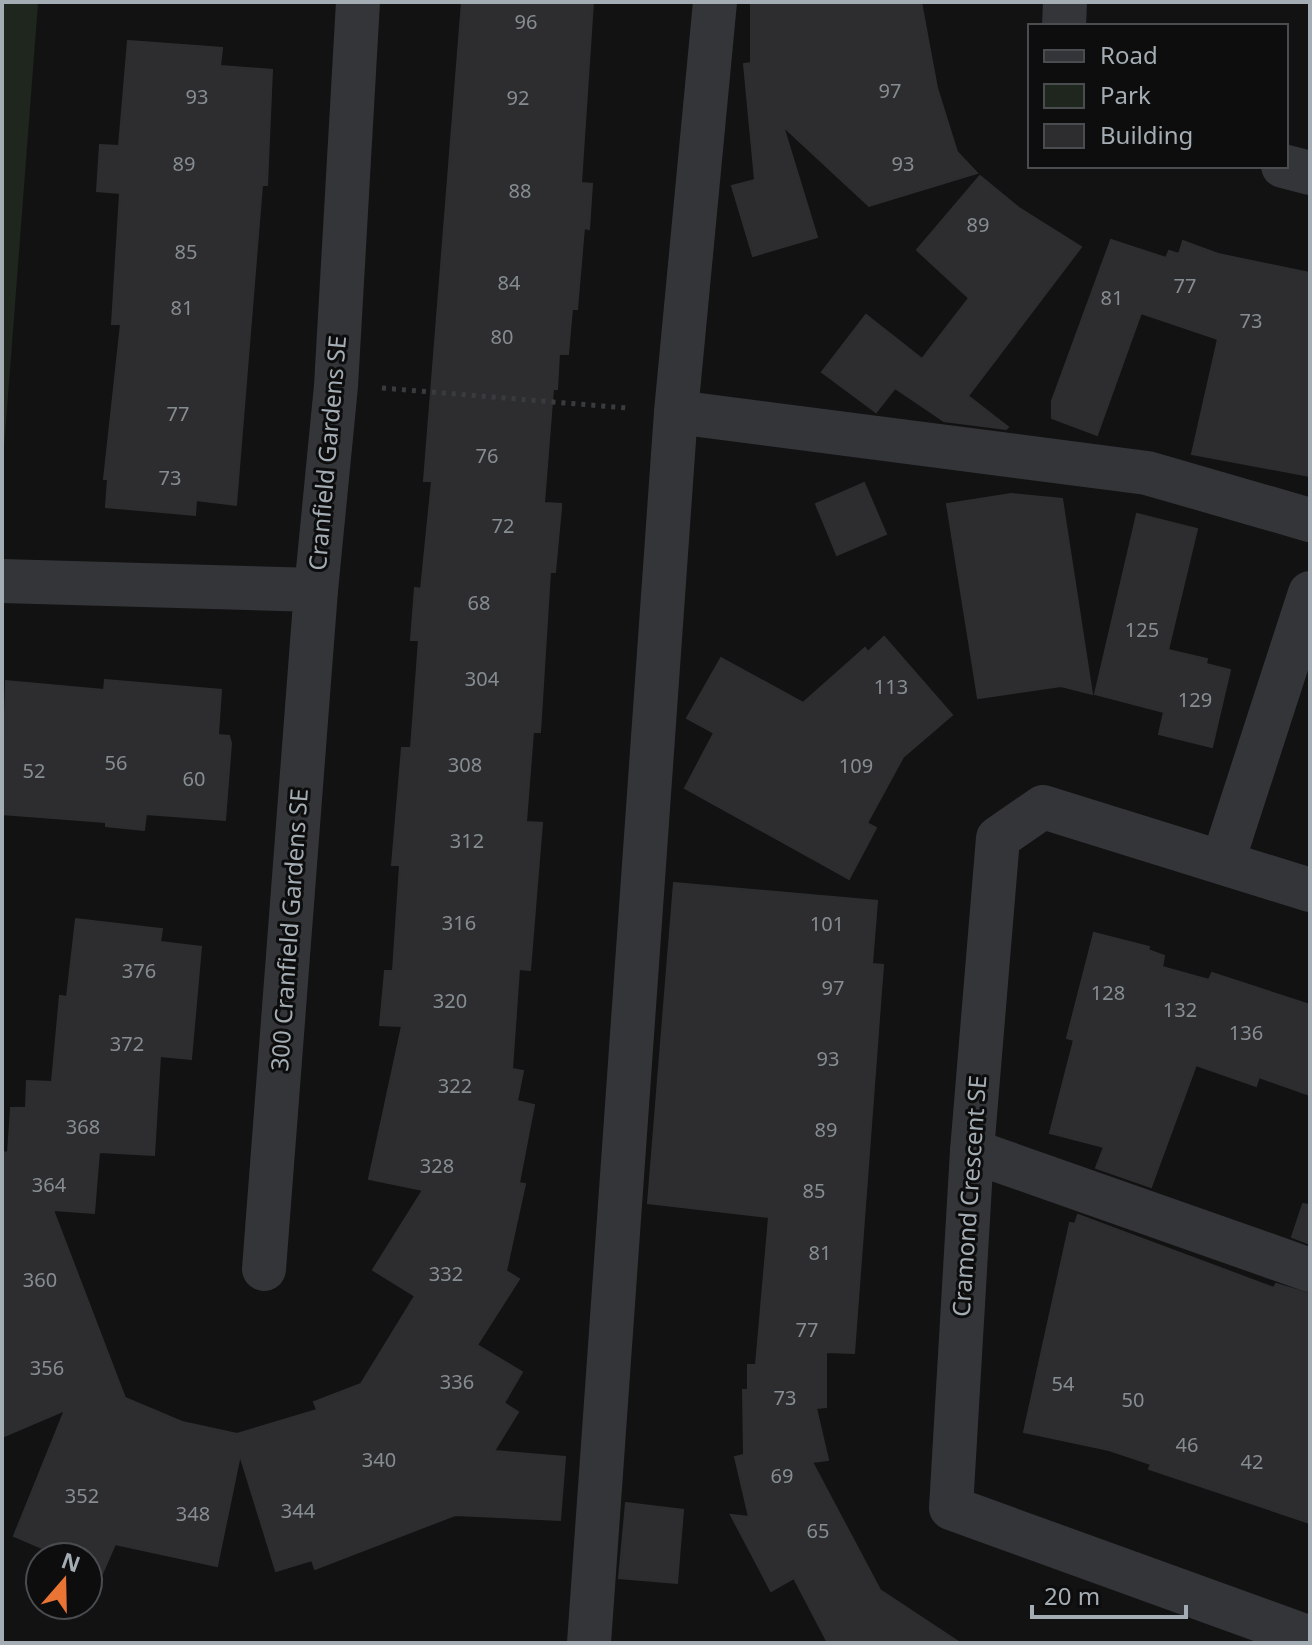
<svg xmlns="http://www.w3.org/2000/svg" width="1312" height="1645" font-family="'Noto Sans',sans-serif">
<rect width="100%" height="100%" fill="#121213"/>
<polygon fill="#1f261e" points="2,2 38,4 2,474"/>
<g fill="#2d2d2f" stroke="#2c2d2f" stroke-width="2">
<polygon points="462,2 593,2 581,183 592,184 589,229 584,228 577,309 572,309 568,354 559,354 557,389 553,389 544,503 561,504 561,508 555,572 550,572 540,732 533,732 526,822 542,823 530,970 519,969 512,1069 523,1071 517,1101 534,1105 519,1183 525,1184 506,1271 519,1279 477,1345 522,1372 504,1403 518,1412 494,1451 565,1457 560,1520 455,1515 315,1569 312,1560 276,1571 240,1455 217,1566 115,1544 102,1574 88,1568 88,1557 63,1557 14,1536 65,1410 2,1437 2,1152 8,1153 11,1108 26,1108 27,1081 52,1082 60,996 67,997 76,919 162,929 160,942 201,947 191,1059 160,1056 154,1155 99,1152 94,1213 53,1210 125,1398 182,1422 237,1434 317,1410 314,1402 361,1384 415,1296 373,1270 423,1190 369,1179 402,1026 380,1025 385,971 393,971 400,865 392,865 402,748 411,748 419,640 411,640 415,588 421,589 432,481 424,481"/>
<polygon points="751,2 921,2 937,88 957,152 977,173 869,206 783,126 817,237 753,256 732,186 755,180 744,64 751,63"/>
<polygon points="128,41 222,48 220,66 272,70 267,185 262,185 236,505 196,500 195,515 106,507 108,479 104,479 121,324 112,324 120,193 97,191 100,145 119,146"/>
<polygon points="980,176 1019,208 1081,247 968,396 1008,427 1006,429 944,421 895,388 876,412 822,372 866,315 922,359 969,298 917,250"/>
<polygon points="1111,240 1166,258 1169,251 1179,254 1183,241 1218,254 1310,273 1310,476 1192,454 1218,339 1141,313 1097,435 1052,418 1052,401"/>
<polygon points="864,483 886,534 837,555 816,504"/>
<polygon points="1011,494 1062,499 1092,694 1061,686 978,698 947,504"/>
<polygon points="1137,514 1197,529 1168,650 1207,659 1206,664 1230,670 1212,747 1159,734 1164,712 1095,694"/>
<polygon points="884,637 952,715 903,757 867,823 876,828 849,879 685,788 714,733 687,718 721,658 803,703 865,648 868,652"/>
<polygon points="105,680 221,690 218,735 229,736 231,743 225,820 146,814 144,830 106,826 106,822 2,814 6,681 104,690"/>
<polygon points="674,883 877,901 872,964 883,965 854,1353 826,1352 826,1407 816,1408 828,1460 812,1462 880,1590 960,1643 828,1643 794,1578 771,1591 731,1515 749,1517 735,1457 744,1455 743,1390 748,1390 748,1365 756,1365 769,1217 648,1203"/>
<polygon points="1094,933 1149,947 1148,950 1164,956 1162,967 1209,980 1212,973 1310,1005 1310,1095 1259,1077 1256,1086 1196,1065 1151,1187 1096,1168 1104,1147 1050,1133 1074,1040 1067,1038"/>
<polygon points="1303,1204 1310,1205 1310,1244 1292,1237"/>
<polygon points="1078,1215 1274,1288 1276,1284 1310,1294 1310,1523 1149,1469 1151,1464 1109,1450 1024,1432 1070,1223 1075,1224"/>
<polygon points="626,1503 683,1510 677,1583 619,1578"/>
</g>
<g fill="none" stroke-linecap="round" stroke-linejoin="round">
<polyline stroke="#393c3f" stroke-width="5" stroke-dasharray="4 6" stroke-linecap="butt" points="382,388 627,408"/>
<g stroke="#333538" stroke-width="44">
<polyline points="1064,26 1065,2"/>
<polyline points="1283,166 1310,173"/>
<polyline points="676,412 1147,473 1310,520"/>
<polyline points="2,581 316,590 336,386 358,2"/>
<polyline points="1223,861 1310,593"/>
<polyline points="1310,890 1043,807 998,838 972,1151 951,1508 1310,1638"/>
<polyline points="972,1151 1310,1270"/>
<polyline points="264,1269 316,590"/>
<polyline points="589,1643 676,412 715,2"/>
</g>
</g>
<g text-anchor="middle" stroke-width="6" stroke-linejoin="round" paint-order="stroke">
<g font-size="20" fill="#868d92">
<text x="526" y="29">96</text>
<text x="890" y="98">97</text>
<text x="197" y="104">93</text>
<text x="518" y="105">92</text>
<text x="184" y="171">89</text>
<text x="903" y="171">93</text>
<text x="520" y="198">88</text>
<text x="978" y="232">89</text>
<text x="186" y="259">85</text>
<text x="509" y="290">84</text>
<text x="1185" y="293">77</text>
<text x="1112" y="305">81</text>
<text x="182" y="315">81</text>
<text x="1251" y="328">73</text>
<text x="502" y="344">80</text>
<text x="178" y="421">77</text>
<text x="487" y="463">76</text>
<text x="170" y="485">73</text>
<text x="503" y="533">72</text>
<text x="479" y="610">68</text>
<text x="1142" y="637">125</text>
<text x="482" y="686">304</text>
<text x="891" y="694">113</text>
<text x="1195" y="707">129</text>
<text x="116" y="770">56</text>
<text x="465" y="772">308</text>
<text x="856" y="773">109</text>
<text x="34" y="778">52</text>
<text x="194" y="786">60</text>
<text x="467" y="848">312</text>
<text x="459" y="930">316</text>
<text x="827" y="931">101</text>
<text x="139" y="978">376</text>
<text x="833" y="995">97</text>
<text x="1108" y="1000">128</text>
<text x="450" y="1008">320</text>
<text x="1180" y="1017">132</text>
<text x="1246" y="1040">136</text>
<text x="127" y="1051">372</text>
<text x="828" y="1066">93</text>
<text x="455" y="1093">322</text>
<text x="83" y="1134">368</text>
<text x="826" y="1137">89</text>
<text x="437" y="1173">328</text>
<text x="49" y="1192">364</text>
<text x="814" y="1198">85</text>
<text x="820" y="1260">81</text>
<text x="446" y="1281">332</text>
<text x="40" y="1287">360</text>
<text x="807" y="1337">77</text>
<text x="47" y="1375">356</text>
<text x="457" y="1389">336</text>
<text x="1063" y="1391">54</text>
<text x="785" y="1405">73</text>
<text x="1133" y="1407">50</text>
<text x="1187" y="1452">46</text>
<text x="379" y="1467">340</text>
<text x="1252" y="1469">42</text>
<text x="782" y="1483">69</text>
<text x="82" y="1503">352</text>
<text x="298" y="1518">344</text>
<text x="193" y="1521">348</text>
<text x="818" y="1538">65</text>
</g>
<g font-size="24" fill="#a4adb3" stroke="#0d0d0e">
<text transform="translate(328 453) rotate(-85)" y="8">Cranfield Gardens SE</text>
<text transform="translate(290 930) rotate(-86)" y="8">300 Cranfield Gardens SE</text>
<text transform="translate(970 1196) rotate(-86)" y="8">Cramond Crescent SE</text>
</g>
</g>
<rect width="1312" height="1645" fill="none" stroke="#a4adb3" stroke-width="8"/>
<rect x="1028" y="24" width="260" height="144" fill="#0d0d0e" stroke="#494d50" stroke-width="2"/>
<rect x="1044" y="50" width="40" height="12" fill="#333538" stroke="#494d50" stroke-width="2"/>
<text x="1100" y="64" font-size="24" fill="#a4adb3">Road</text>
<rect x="1044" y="84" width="40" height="24" fill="#1f261e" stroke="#494d50" stroke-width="2"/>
<text x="1100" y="104" font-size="24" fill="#a4adb3">Park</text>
<rect x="1044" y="124" width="40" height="24" fill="#2d2d2f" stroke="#494d50" stroke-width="2"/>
<text x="1100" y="144" font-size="24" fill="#a4adb3">Building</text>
<g transform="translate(64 1581) rotate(20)"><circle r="38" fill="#0d0d0e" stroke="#494d50" stroke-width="2"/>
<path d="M0-6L14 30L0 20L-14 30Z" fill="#e97434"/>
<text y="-12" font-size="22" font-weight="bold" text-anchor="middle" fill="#a4adb3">N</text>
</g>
<path d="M1032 1605v12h154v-12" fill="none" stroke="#a4adb3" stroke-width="4"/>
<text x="1044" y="1605" font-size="24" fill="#a4adb3" stroke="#0d0d0e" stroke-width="6" paint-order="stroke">20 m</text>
</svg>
